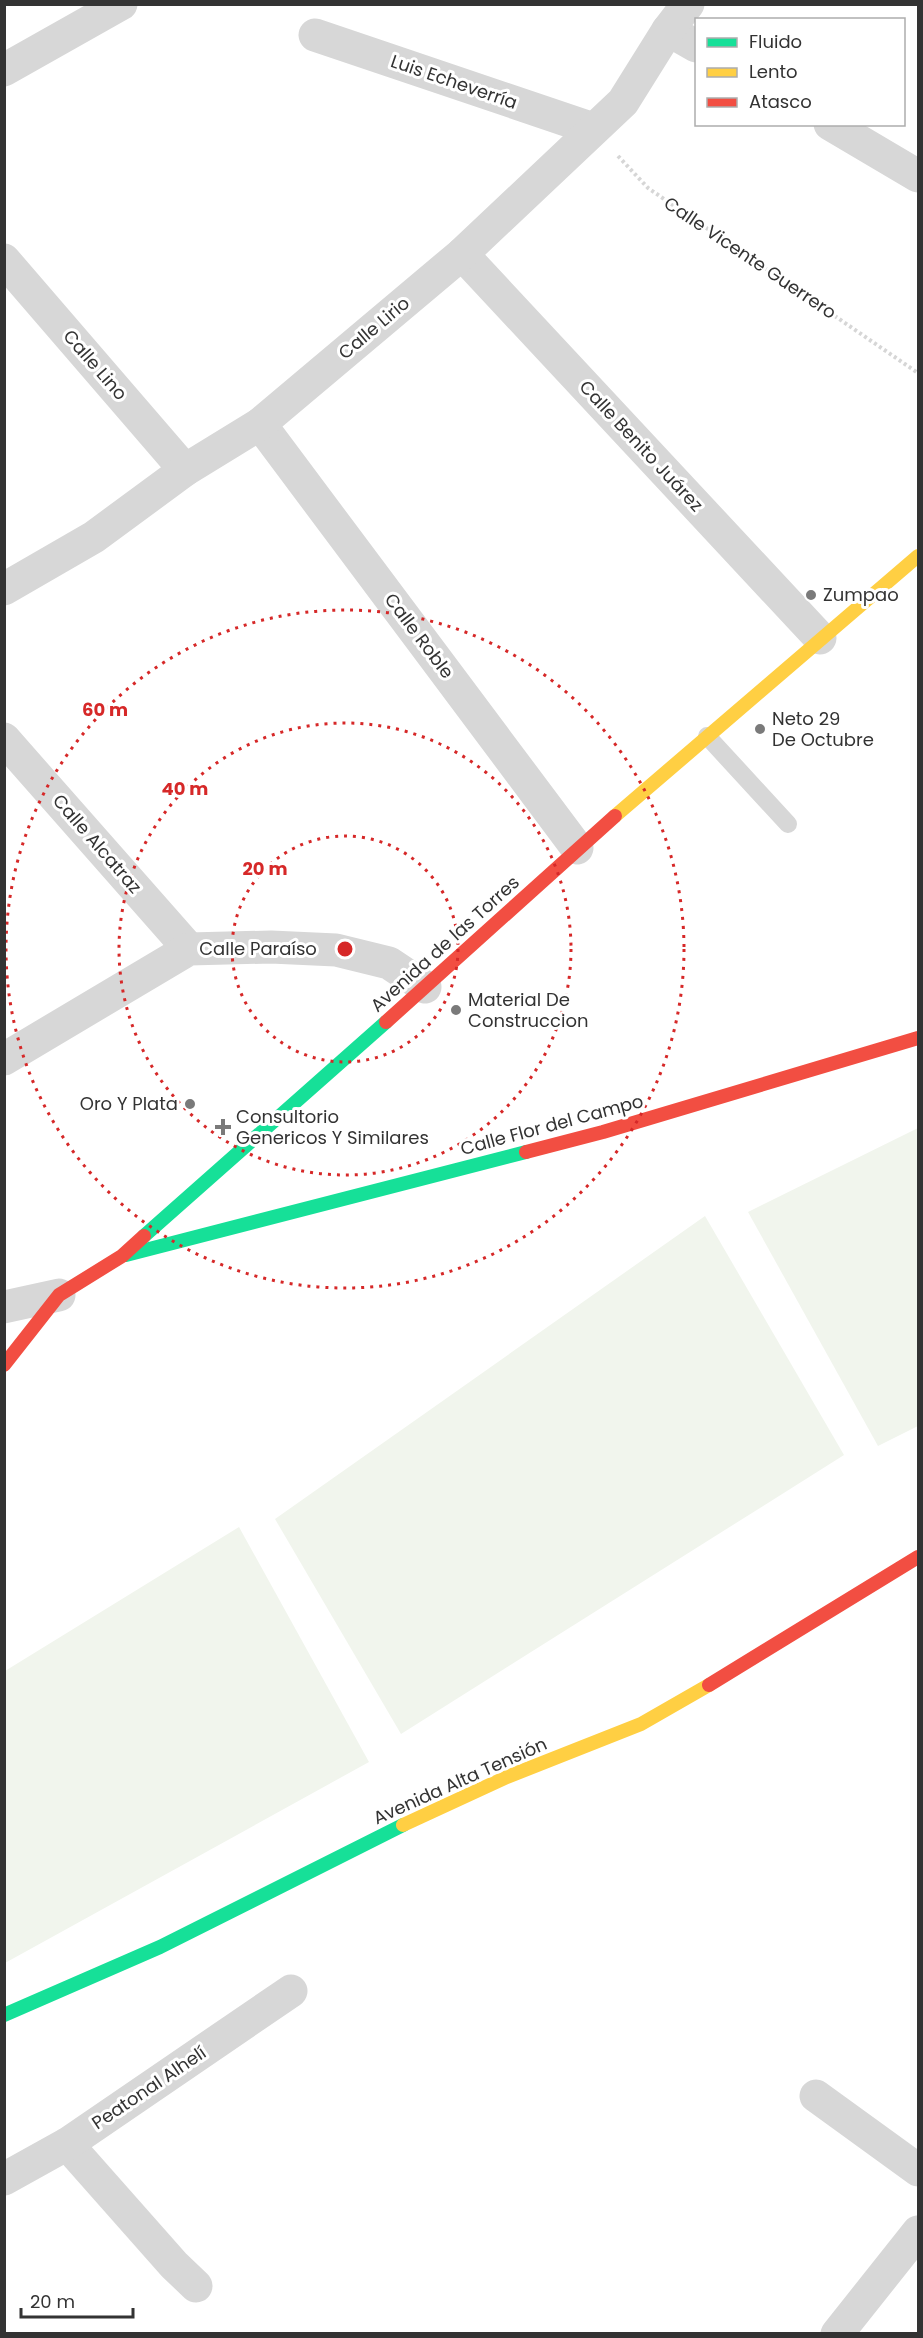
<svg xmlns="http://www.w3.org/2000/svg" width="923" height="2338" font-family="Poppins,sans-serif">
<rect width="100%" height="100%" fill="#fff"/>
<g fill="#f1f5ed">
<polygon points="918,1128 918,1426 878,1446 748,1212"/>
<polygon points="705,1216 844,1455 401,1734 275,1519"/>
<polygon points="239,1527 369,1762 5,1963 5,1671"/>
</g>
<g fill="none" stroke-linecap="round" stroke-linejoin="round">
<polyline stroke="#d6d6d6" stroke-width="4" stroke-dasharray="3 3" stroke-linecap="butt" points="618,156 648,188 918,373"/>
<polyline stroke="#d7d7d7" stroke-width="18" points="707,736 788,824"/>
<g stroke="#d7d7d7" stroke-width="33">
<polyline points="668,30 696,46"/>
<polyline points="315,35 593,129"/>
<polyline points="4,70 121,4"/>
<polyline points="830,124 918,176"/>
<polyline points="462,254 820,638"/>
<polyline points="4,260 185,470"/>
<polyline points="260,424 577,848"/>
<polyline points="4,589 94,537 185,470 260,424 462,254 623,102 668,30 688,4"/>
<polyline points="4,739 189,949"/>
<polyline points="4,1059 189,949 271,947 336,950 389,963 425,987"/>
<polyline points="4,1307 59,1295"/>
<polyline points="816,2096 918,2170"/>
<polyline points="67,2144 174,2265 196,2286"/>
<polyline points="4,2179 67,2144 291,1991"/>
<polyline points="837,2334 918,2232"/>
</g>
<g stroke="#16e098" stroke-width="14">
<polyline points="144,1236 386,1022"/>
<polyline points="126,1255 526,1152"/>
<polyline points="4,2015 160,1947 403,1825"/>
</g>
<g stroke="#ffcf43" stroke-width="14">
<polyline points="615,816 918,556"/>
<polyline points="403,1825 507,1777 641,1724 709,1685"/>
</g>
<g stroke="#f24e42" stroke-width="14">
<polyline points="386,1022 615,816"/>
<polyline points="526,1152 603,1132 918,1038"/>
<polyline points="4,1365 59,1295 122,1256 144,1236"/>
<polyline points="709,1685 918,1557"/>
</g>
</g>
<g fill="none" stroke="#d62828" stroke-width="3" stroke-dasharray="3 6">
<circle cx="345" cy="949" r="113"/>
<circle cx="345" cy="949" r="226"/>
<circle cx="345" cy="949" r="339"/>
</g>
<g fill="#7a7a7a" stroke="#fff" stroke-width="2">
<circle cx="811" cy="595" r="6"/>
<circle cx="760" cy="729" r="6"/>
<circle cx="456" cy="1010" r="6"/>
<circle cx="190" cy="1104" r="6"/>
<path d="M220 1118h6v6h6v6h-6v6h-6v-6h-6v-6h6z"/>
</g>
<g text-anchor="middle" stroke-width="6" stroke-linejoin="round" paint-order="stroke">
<g font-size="18" fill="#333" stroke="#fff">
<text transform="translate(454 82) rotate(19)" y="6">Luis Echeverría</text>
<text transform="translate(750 258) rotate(34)" y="6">Calle Vicente Guerrero</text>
<text transform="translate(374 328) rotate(-40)" y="6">Calle Lirio</text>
<text transform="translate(95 365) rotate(49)" y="6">Calle Lino</text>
<text transform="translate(641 446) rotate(47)" y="6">Calle Benito Juárez</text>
<text transform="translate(419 636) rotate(53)" y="6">Calle Roble</text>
<text transform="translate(97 844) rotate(49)" y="6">Calle Alcatraz</text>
<text transform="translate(445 944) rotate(-42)" y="6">Avenida de las Torres</text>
<text x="258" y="955">Calle Paraíso</text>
<text transform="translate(552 1125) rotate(-15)" y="6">Calle Flor del Campo</text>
<text transform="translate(460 1781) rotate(-24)" y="6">Avenida Alta Tensión</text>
<text transform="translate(149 2088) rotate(-34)" y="6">Peatonal Alhelí</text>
</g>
<g font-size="18" fill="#333" stroke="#fff" text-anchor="start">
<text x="823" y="601">Zumpao</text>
<text x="772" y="725">Neto 29<tspan x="772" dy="21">De Octubre</tspan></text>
<text x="468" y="1006">Material De<tspan x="468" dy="21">Construccion</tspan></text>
<text x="178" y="1110" text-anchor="end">Oro Y Plata</text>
<text x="236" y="1123">Consultorio<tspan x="236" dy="21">Genericos Y Similares</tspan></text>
</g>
</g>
<circle cx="345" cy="949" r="9" fill="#d62828" stroke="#fff" stroke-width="3"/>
<g font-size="18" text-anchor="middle" font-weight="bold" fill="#d62828" stroke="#fff" stroke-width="6" stroke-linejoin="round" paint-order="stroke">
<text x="105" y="716">60 m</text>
<text x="185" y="795">40 m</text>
<text x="265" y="875">20 m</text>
</g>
<rect width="923" height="2338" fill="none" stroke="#333333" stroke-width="12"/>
<rect x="695" y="18" width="210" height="108" fill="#ffffff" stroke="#adadad" stroke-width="1.5"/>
<rect x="707" y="38" width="30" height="9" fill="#16e098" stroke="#adadad" stroke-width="1.5"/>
<text x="749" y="48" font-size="18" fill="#333333">Fluido</text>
<rect x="707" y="68" width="30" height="9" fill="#ffcf43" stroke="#adadad" stroke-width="1.5"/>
<text x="749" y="78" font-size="18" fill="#333333">Lento</text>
<rect x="707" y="98" width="30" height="9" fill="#f24e42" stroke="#adadad" stroke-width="1.5"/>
<text x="749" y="108" font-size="18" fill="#333333">Atasco</text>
<path d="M21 2308v9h112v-9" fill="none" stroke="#333333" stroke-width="3"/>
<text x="30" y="2308" font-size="18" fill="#333333" stroke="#ffffff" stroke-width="4.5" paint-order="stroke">20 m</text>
</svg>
